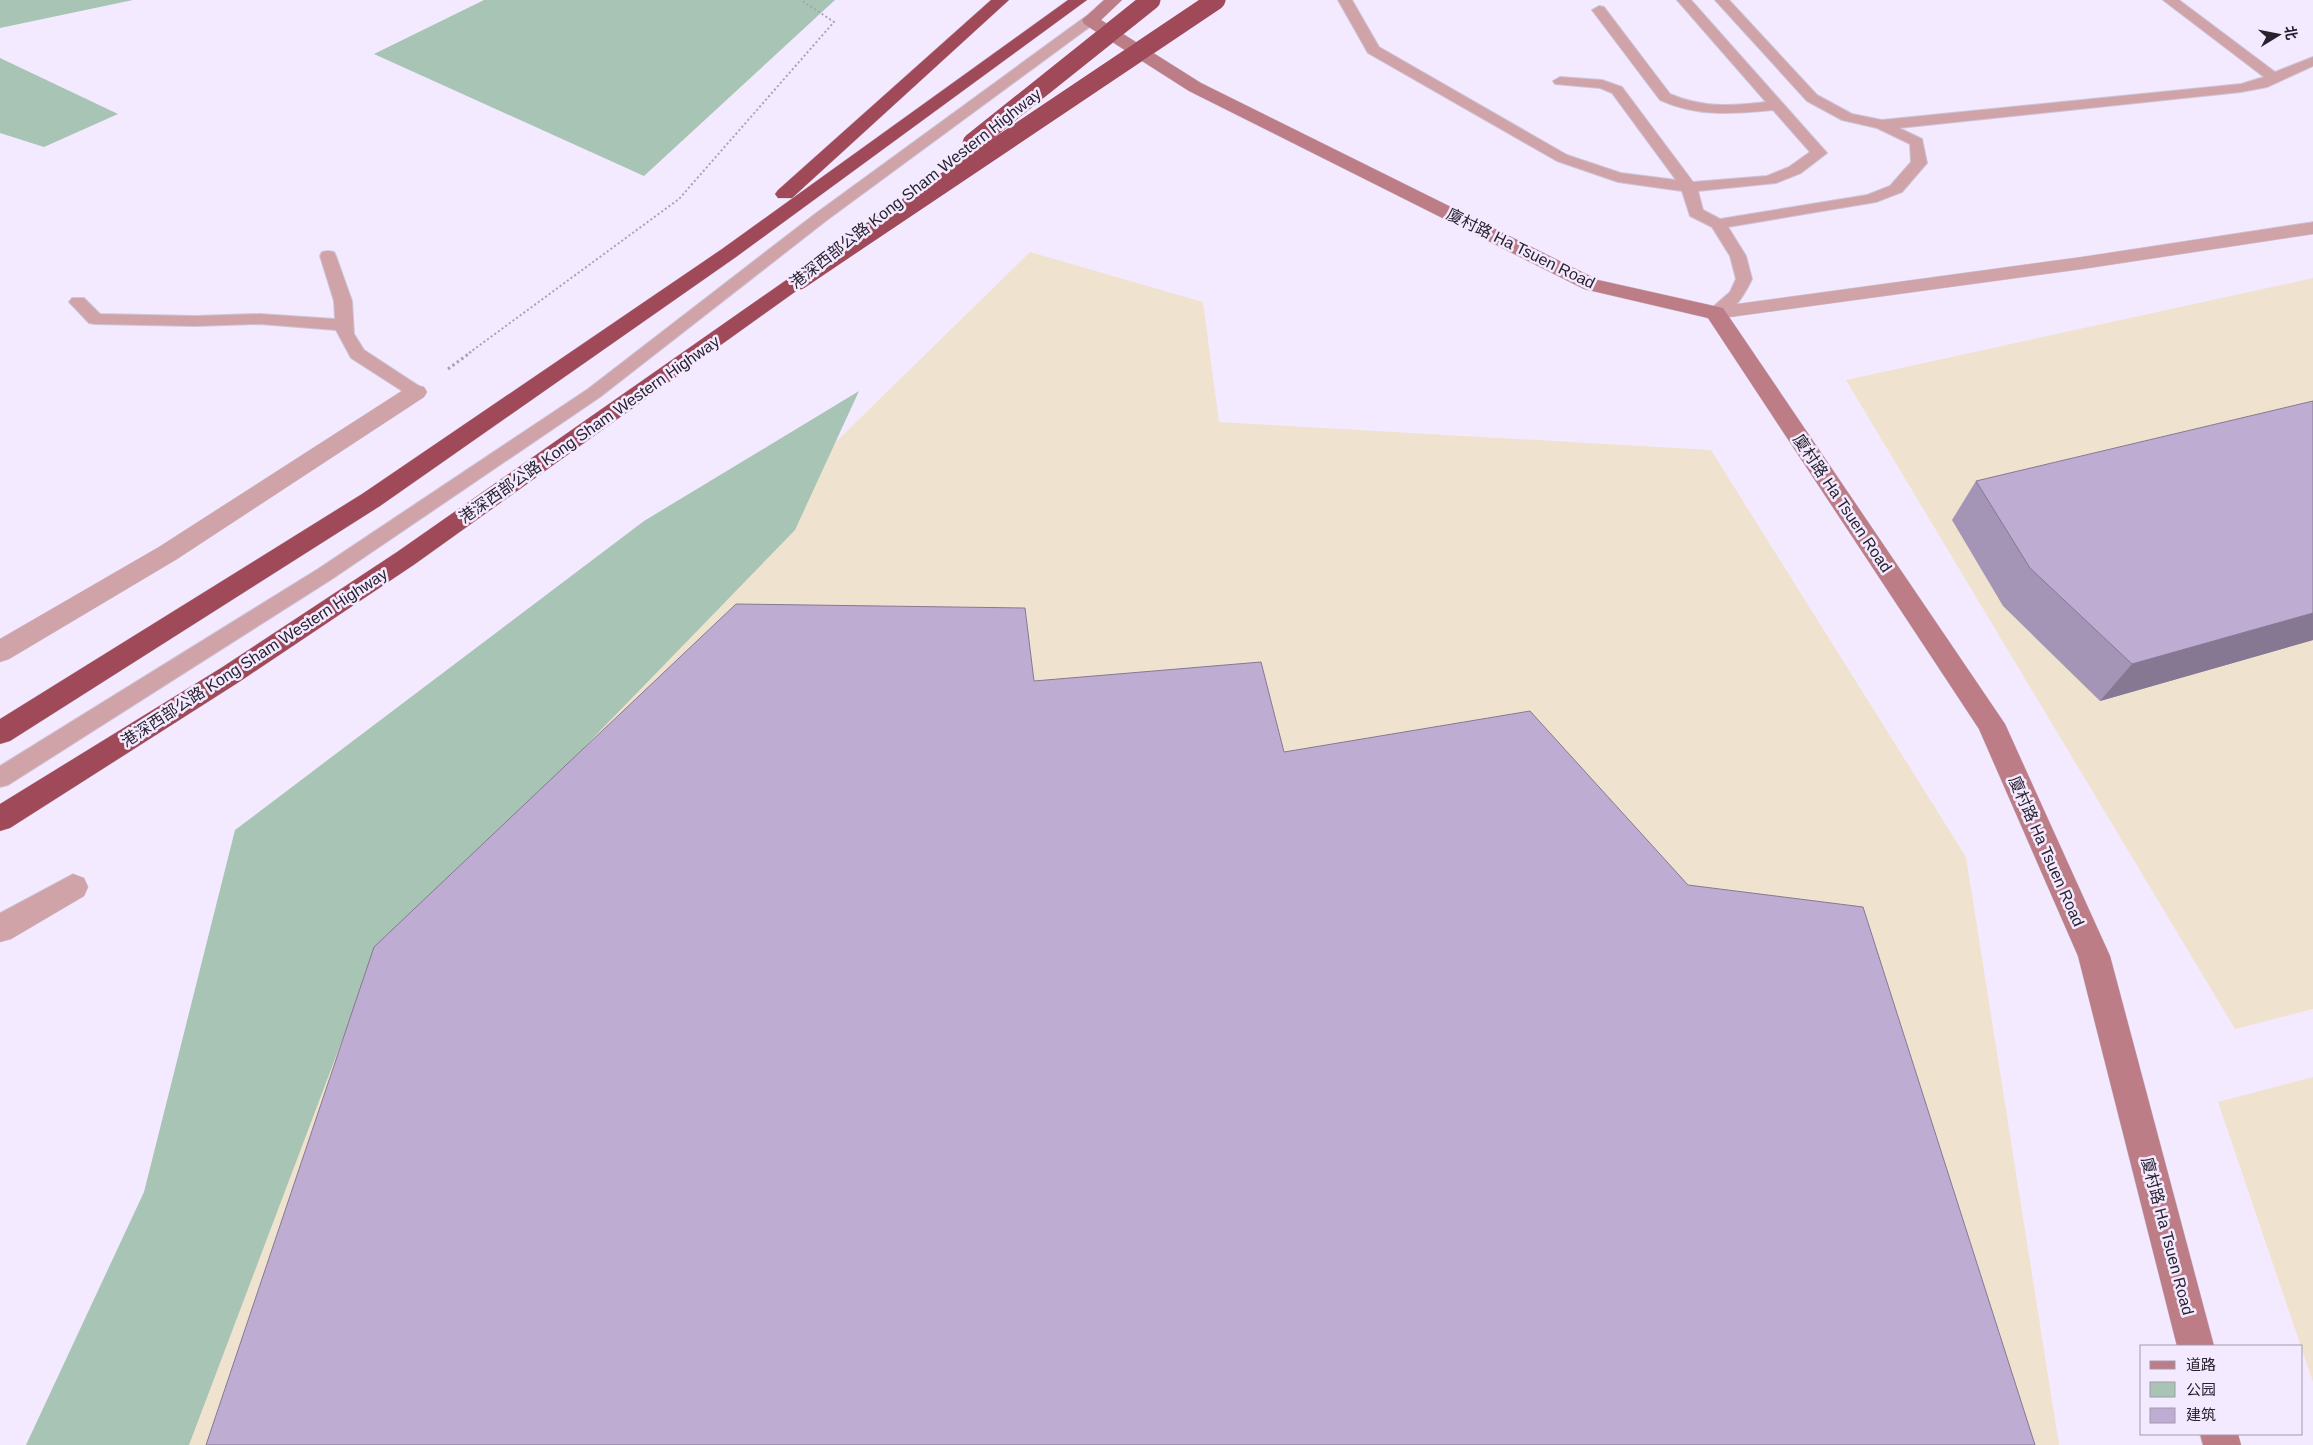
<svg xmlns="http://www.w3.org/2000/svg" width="2313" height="1445" font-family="Helvetica,'Noto Sans SC',sans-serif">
<rect width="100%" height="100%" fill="#f4eaff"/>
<g fill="#efe3cf">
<polygon points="1030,252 1203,302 1219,422 1711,450 1966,857 2059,1445 148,1445 350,917"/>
<polygon points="2313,278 2313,1009 2235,1029 1846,380"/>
<polygon points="2313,1077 2313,1382 2218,1102"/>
</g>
<g fill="#a8c4b4">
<polygon points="0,0 133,0 0,28"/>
<polygon points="484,0 835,0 644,176 374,54"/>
<polygon points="0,58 118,114 44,147 0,133"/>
<polygon points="859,391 795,530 369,969 189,1445 26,1445 144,1192 235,830 644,521"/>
</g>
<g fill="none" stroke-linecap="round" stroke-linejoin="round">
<g stroke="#cfc6da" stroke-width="2">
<g id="lane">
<path d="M 1338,0 L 1352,0 L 1379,47 L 1567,155 L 1621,173 L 1676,180 L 1612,93 L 1600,88 L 1555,84 L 1553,81 L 1560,77 L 1602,80 L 1622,87 L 1693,182 L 1767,176 L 1789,167 L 1810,152 L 1773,110 C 1733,114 1697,117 1660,100 L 1592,10 L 1599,6 L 1604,7 L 1670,94 C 1702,108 1732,106 1766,102 L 1677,0 L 1691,0 L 1827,153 L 1801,173 L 1776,183 L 1698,191 L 1703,210 L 1720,219 L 1867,195 L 1890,186 L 1911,162 L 1910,144 L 1877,128 L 1842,120 L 1807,101 L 1715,0 L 1729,0 L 1817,95 L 1852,114 L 1882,120 L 2241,84 L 2264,77 L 2163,0 L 2179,0 L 2275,72 L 2313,57 L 2313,66 L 2267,87 L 2241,92 L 1899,128 L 1922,139 L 1927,163 L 1902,192 L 1876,202 L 1728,227 L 1746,256 L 1752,279 C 1745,294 1729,322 1709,317 L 1706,313 L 1730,292 L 1736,279 L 1730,256 L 1712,227 L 1690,216 L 1682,191 L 1618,182 L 1557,161 L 1368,53 Z"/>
<polygon points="1090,16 1095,17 1097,20 1095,23 827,220 600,397 332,579 8,785 0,787 0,766 318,569 588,389 815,214 1085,17"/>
<polygon points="328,251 334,252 336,256 352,301 354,334 364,350 422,388 425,392 422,396 410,396 351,358 336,330 260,324 195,326 95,324 89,323 69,302 72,298 84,298 100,314 195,316 260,314 335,319 334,301 320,256 322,252"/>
</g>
</g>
<g stroke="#cfc6da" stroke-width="1">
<g id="street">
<polygon points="2313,222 2313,234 2082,269 1715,319 1707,318 1704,313 1707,308 1715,307 2082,257"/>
<polygon points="416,385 424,387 427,392 424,397 177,559 9,659 0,662 0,639 159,547 408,387"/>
<polygon points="73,874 84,878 88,887 84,896 11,939 0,942 0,913"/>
</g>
</g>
<g stroke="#cfc6da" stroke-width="1">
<g id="secondary">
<polygon points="1104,0 1122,0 1101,20 1201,83 1598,280 1723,308 2005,724 2110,956 2214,1346 2177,1346 2078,956 1979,729 1708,318 1584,289 1189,91 1084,24 1082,20"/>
<polygon points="2200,1434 2238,1434 2241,1445 2203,1445"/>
</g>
</g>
<g stroke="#cfc6da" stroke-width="1">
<g id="highway">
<polygon points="991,0 1009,0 792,198 778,198 775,194 778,190"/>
<polygon points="1068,0 1087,0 736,257 380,506 10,741 0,744 0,719 362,494 722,249"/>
<polygon points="799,274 806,276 809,280 806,284 415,564 239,682 10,828 0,831 0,804 221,668 397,552 792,276"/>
</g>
</g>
<polyline stroke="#aaa2b4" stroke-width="2" stroke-dasharray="2 2.5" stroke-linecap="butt" points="469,353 679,199 834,22 801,0"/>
<polyline stroke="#aaa2b4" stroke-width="3" stroke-dasharray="2.5 3" stroke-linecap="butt" points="448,369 471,352"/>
<use href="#lane" fill="#cfa3a8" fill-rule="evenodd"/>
<use href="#street" fill="#cfa3a8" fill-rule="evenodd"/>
<use href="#secondary" fill="#bc7d86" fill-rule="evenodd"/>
<use href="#highway" fill="#a04959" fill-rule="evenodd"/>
<g stroke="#cfc6da" stroke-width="19" stroke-linecap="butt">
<g id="highway-bridge">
<polyline points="972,143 1151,0"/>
<polyline points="799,280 1216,0"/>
</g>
</g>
<use href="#highway-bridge" stroke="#a04959" stroke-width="19"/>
</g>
<polygon fill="#a494b5" points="1976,481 2313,640 2100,701 2003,606 1952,520"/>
<polygon fill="#867893" points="2313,613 2313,640 2100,701 2132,664"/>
<g fill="#bfacd2" stroke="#867893">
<polygon points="2313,401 2313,613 2132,664 2030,568 1976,481"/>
<polygon points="736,604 1025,608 1034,681 1261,662 1284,752 1530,711 1688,885 1863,907 2035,1445 206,1445 374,947"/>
</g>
<g text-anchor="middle" stroke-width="5" stroke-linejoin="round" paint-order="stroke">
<g font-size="16" fill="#28222f" stroke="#f4eaff">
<text transform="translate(915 188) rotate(-38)" y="6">港深西部公路 Kong Sham Western Highway</text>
<text transform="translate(1521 248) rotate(26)" y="6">廈村路 Ha Tsuen Road</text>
<text transform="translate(589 429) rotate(-35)" y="6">港深西部公路 Kong Sham Western Highway</text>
<text transform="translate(1843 503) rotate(56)" y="6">廈村路 Ha Tsuen Road</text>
<text transform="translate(254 657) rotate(-33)" y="6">港深西部公路 Kong Sham Western Highway</text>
<text transform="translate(2047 851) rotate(66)" y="6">廈村路 Ha Tsuen Road</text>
<text transform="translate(2168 1236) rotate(75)" y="6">廈村路 Ha Tsuen Road</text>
</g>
</g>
<rect x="2140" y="1345" width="162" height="90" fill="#f4eaff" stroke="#a29aac"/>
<rect x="2150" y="1361" width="25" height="8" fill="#bc7d86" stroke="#a29aac"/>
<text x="2186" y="1370" font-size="15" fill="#28222f">道路</text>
<rect x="2150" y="1382" width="25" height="15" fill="#a8c4b4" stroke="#a29aac"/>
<text x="2186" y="1395" font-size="15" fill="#28222f">公园</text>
<rect x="2150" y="1408" width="25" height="15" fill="#bfacd2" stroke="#a29aac"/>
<text x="2186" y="1420" font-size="15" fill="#28222f">建筑</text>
<g transform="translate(2278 35) rotate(80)" stroke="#f4eaff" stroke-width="4" paint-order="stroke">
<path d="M0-4L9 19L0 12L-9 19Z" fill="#28222f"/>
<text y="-8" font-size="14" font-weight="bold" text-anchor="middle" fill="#28222f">北</text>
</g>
</svg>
